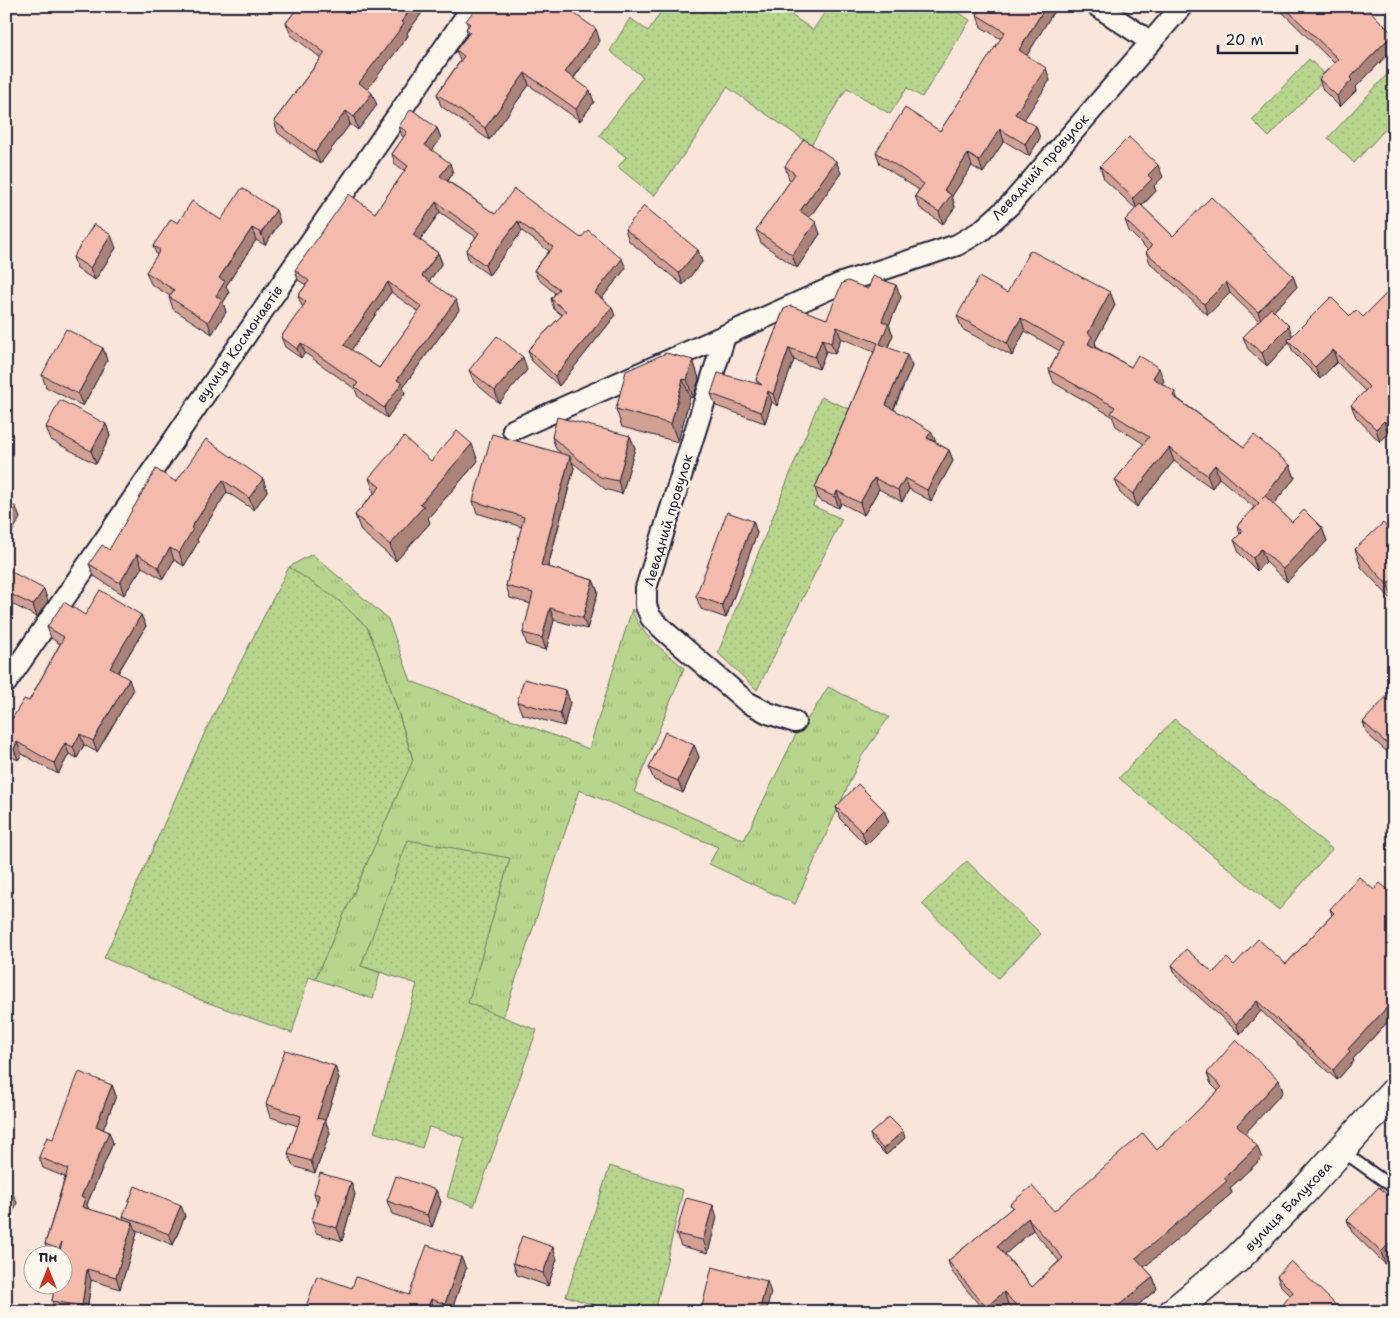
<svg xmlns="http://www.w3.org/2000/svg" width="1400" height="1318" font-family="'Shantell Sans',sans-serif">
<defs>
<pattern id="grass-tufts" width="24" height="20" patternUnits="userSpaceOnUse" patternTransform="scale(1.25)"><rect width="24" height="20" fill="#b8d58d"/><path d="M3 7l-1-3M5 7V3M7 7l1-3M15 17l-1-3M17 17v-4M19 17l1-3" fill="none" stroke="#9eb77b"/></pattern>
<pattern id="garden-dots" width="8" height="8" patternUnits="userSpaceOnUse" patternTransform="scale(1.25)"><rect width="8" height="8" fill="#b8d58d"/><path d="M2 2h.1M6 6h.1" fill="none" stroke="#9eb77b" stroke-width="1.8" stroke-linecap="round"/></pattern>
</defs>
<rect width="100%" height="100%" fill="#f9e5d9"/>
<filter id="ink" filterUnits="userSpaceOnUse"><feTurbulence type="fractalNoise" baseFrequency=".02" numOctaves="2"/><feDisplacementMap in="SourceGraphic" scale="10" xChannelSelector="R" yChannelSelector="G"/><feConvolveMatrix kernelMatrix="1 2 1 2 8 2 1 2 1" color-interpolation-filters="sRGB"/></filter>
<g filter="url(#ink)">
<path fill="url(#grass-tufts)" stroke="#6d7c64" d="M 312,554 L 388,619 L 411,681 L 589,749 L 632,609 C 639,635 664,650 684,668 L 634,792 L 744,840 L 797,732 L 812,713 L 828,687 L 889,717 L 861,757 L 795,904 L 709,864 L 718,847 L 579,790 L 503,1018 L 467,1003 L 510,858 L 361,966 L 380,973 L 373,999 L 315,979 L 413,759 L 385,671 L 367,627 L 289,567 Z"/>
<g fill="url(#garden-dots)" stroke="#6d7c64">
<polygon points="665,6 778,6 813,30 829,6 949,6 970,20 922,97 907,88 890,114 847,88 811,145 727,87 695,139 654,196 618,167 626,157 599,136 643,77 610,51 630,18 648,31"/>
<polygon points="1309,59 1327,76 1269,137 1252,120"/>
<polygon points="1394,67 1394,120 1354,163 1328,138"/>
<polygon points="821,397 852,410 813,506 842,519 757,690 718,653"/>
<polygon points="289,567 338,600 367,627 385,671 413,760 315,979 309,977 292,1033 198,999 104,958 205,732"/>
<polygon points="1174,719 1332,849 1279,910 1119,778"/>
<polygon points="408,840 510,858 468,1003 537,1030 474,1206 447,1197 465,1138 429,1127 422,1148 374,1132 417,984 361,966"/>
<polygon points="967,861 1041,934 998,978 922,904"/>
<polygon points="610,1166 683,1190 655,1312 615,1312 566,1296"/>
</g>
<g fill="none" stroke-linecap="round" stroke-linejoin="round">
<g stroke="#22223b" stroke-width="14">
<polyline id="service" points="1342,1151 1394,1188"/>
</g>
<g stroke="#22223b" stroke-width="24">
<g id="minor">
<polyline points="1097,6 1151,42"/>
<polyline points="725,336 646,588 646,606 651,618 668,634 747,702 768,713 795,722"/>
<polyline points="513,430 842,283 957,245 981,231 1010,205 1182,6"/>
<polyline points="6,683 473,6"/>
</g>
</g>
<g stroke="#22223b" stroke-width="31">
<polyline id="secondary" points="1173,1312 1237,1259 1303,1192 1394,1092"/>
</g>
<use href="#service" stroke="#fbf7ec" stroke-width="10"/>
<use href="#minor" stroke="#fbf7ec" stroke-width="20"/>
<use href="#secondary" stroke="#fbf7ec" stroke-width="28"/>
</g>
<g fill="#d2a194" stroke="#22223b" fill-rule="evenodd">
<polygon points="299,6 427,6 407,33 408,36 367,89 377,105 358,130 350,124 320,164 278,133 274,121 321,58 291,35 286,23"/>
<polygon points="578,6 573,13 600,41 574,78 594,102 580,121 529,85 489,140 441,106 437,94 460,61 456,50 468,34 466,29 468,26 466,21"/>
<polygon points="982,6 1057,6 1027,55 1050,80 1024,119 1040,138 1029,156 1004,141 983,173 972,166 952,196 955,207 943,224 920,208 915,196 919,190 880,164 876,152 940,131 1001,39 981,27 977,15"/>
<polygon points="1276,6 1365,6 1393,34 1394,48 1355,88 1356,91 1340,107 1323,90 1319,79 1334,63"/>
<path d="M 399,126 L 437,128 L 441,138 L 432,150 L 453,173 L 448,181 L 495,214 L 581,238 L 626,268 L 602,298 L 615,316 L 559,386 L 531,360 L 528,350 L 562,315 L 554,309 L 551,299 L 555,293 L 538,279 L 534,270 L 549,251 L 522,231 L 489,275 L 469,261 L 466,251 L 476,237 L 440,212 L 420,240 L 438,253 L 442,263 L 429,281 L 459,310 L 403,387 L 405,393 L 387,418 L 358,397 L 355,389 L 305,353 L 301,358 L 285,347 L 281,337 L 303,307 L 302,306 L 298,296 L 306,285 L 298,280 L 295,270 L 375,213 L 405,171 L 395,164 L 392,154 L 404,137 L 402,136 ZM 391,292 L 419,312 L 379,368 L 351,350 Z"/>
<polygon points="785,166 841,173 809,218 820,234 797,268 761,243 756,230 791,180 789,179"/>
<polygon points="1100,166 1163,177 1154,186 1156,191 1142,206 1173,236 1293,276 1297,287 1274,311 1293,336 1350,316 1363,317 1394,286 1394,439 1388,434 1380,442 1356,417 1351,405 1365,391 1337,362 1320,379 1293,352 1289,342 1267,366 1248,349 1243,337 1259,321 1230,293 1208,315 1150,263 1146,252 1148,250 1129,231 1125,220 1136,209 1104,179"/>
<polygon points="221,220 280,222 265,245 256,240 226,286 229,293 223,303 226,312 212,334 173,309 169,297 170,296 151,284 146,272 157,256 153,246 178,223"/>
<polygon points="625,229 698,250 702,262 683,285 629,241"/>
<polygon points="116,248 95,280 77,269 73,257"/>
<polygon points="868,289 901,297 889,325 893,335 888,347 912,366 894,409 935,442 949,450 953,461 931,501 909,489 902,502 879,489 864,515 841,503 839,508 819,500 815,488 874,352 841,338 835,354 826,351 819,369 794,360 777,406 772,402 765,423 716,406 711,394 758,384 756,380 784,309 827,319"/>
<polygon points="1110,292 1115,305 1095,342 1097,348 1131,367 1164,381 1162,383 1178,399 1244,447 1290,465 1295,478 1273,504 1292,522 1322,528 1327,541 1287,582 1266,562 1257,571 1239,553 1234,540 1240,534 1237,526 1254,507 1219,478 1212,488 1174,461 1137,507 1120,493 1115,480 1144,444 1116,426 1112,416 1054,383 1049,370 1060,351 1025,331 1012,356 962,329 957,316 1007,293"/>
<polygon points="103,348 107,361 83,406 46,387 42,375"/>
<polygon points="693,360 699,379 693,398 690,397 678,442 622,427 616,409"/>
<polygon points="469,370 527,370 499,403 474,382"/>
<polygon points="106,424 110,436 96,464 51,440 46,427"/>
<polygon points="630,436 635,448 622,494 605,489 572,462 574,468 548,567 593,580 598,592 587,629 554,620 546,650 527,645 523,633 531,604 510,598 506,586 522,527 477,513 473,501 562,454 556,449 552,437"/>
<polygon points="431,461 478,461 428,518 430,523 396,561 361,531 355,515 374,493 369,478"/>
<polygon points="263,479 267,491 254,510 227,492 197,539 198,542 184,566 174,560 163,579 142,567 124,595 94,576 89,564 109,550 176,482"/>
<polygon points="753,521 757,533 726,618 701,609 696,596"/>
<polygon points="1394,535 1394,602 1361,567 1355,549"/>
<polygon points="6,569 48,601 37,617 6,601"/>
<polygon points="85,615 141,615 146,626 118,673 133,691 97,752 84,745 77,758 69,754 58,774 22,754 18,760 6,754 6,716 12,719 29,701 60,644 51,638 47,627"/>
<polygon points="1394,696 1394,758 1367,734 1363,722"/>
<polygon points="517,702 570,702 564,726 522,714"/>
<polygon points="694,745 699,757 683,793 654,780 649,768"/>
<polygon points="836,807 889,822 866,845 840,819"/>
<polygon points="1374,890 1394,895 1394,1015 1353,1059 1354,1061 1337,1080 1261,1011 1240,1034 1176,976 1172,965 1213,973 1234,965 1286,964 1332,915 1330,909"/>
<polygon points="335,1066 339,1079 325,1120 330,1133 315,1173 293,1166 288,1154 298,1126 270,1117 266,1104"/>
<path d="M 1207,1073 L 1279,1080 L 1283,1092 L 1245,1133 L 1262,1158 L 1230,1188 L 1232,1193 L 1144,1267 L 1153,1277 L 1157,1289 L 1130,1312 L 1015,1312 L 1008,1304 L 999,1312 L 985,1312 L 952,1272 L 948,1261 L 1012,1208 L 1010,1204 L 1054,1211 L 1157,1150 L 1218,1091 L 1211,1084 ZM 1033,1230 L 1059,1261 L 1032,1287 L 1005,1254 Z"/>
<polygon points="112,1085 116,1096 103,1129 109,1132 113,1143 87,1204 88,1209 124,1220 123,1216 185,1216 173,1245 136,1230 137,1233 120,1289 91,1280 87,1312 56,1312 52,1301 62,1256 49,1255 45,1244 65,1177 43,1168 39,1157 53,1139"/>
<polygon points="870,1134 905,1138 886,1155 872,1141"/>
<polygon points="436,1190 441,1202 432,1227 392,1214 387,1201"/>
<polygon points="314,1193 355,1194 342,1241 316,1233 312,1221 317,1203"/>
<polygon points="1394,1201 1394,1256 1385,1264 1352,1232 1347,1220"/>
<polygon points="717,1217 708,1253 681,1246 676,1234"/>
<polygon points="461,1257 466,1269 451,1312 435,1311 435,1312 304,1312 352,1288 409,1295"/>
<polygon points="557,1259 548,1286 517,1275 513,1263"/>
<polygon points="1277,1276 1340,1312 1290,1295 1281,1286"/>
</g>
<g fill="#ab8378" stroke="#22223b">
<polygon points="413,6 427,6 407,33 408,36 363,95 359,83"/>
<polygon points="565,6 578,6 569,19 565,7"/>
<polygon points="1046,6 1057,6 1023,62 1019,50"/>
<polygon points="596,29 600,41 569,84 565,72"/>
<polygon points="1393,34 1394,48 1355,88 1356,91 1340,107 1337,96 1350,78"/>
<polygon points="1046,68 1050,80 1020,126 1015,114"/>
<polygon points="525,73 529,85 489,140 485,128"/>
<polygon points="590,90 594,102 580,121 576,109"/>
<polygon points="372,93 377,105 358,130 354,117"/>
<polygon points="346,111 350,124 320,164 315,152"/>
<polygon points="1036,126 1040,138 1029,156 1025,144"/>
<polygon points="437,128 441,138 429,155 425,145"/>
<polygon points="1000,129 1004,141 983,173 979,161"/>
<polygon points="968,154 972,166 952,196 955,207 943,224 939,212 944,190"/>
<polygon points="836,161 841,173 805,224 800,211"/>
<polygon points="450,163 453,173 444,186 440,176"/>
<polygon points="1158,165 1163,177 1154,186 1156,191 1137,210 1133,198 1148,175"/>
<polygon points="436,202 440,212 416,245 413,235"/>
<polygon points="276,210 280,222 265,245 261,233"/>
<polygon points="518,221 522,231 489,275 485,265"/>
<polygon points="816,222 820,234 797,268 792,255"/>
<polygon points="252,228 256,240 226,286 229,293 223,303 226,312 212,334 208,322 216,296 219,278"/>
<polygon points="111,235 116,248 95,280 90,268"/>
<polygon points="698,250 702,262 683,285 679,273"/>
<polygon points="438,253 442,263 426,286 422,276"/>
<polygon points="622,259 626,268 598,303 595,293"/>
<polygon points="1293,276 1297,287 1262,323 1258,312"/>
<polygon points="388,282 391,292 348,355 344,345"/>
<polygon points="1226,282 1230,293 1208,315 1204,304"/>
<polygon points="896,285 901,297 889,325 893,335 884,355 880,344 882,321"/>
<polygon points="1110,292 1115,305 1095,342 1097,349 1088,344 1088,333"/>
<polygon points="456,300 459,310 403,387 405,393 387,418 384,408 397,380"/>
<polygon points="612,307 615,316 559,386 555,376"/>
<polygon points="1021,318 1025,331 1012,356 1007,343"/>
<polygon points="1289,326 1293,338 1288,340 1289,342 1267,366 1262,353"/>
<polygon points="837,327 841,338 835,354 831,343"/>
<polygon points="822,339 826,351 819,369 815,357"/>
<polygon points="301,343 305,353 301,358 297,349"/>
<polygon points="103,348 107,361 83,406 78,394"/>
<polygon points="789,348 794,360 777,406 773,394"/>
<polygon points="1333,350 1337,362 1320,379 1315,367"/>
<polygon points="907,355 912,366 890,417 886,405"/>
<polygon points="523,357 527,370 499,403 495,391"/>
<polygon points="693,360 699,379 693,398 687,380"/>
<polygon points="1159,368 1164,381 1158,391 1153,378"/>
<polygon points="683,379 690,397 678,442 671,424"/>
<polygon points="768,391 772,402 765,423 761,412"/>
<polygon points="1175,392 1180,405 1173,396"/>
<polygon points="1384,421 1388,434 1380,442 1376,429"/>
<polygon points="106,424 110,436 96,464 91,451"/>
<polygon points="931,431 936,442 927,438"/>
<polygon points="630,436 635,448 622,494 618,481"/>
<polygon points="472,444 478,461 428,518 430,523 396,561 390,545 420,504"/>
<polygon points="1169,448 1174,461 1137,507 1133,494"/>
<polygon points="949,450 953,461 931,501 927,490"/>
<polygon points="570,456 574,468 545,577 541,565"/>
<polygon points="1215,465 1219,478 1212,488 1207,475"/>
<polygon points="1290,465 1295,478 1266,513 1262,499"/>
<polygon points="874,478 879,489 864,515 860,503"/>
<polygon points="905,478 909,489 902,502 898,490"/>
<polygon points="263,479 267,491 254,510 249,498"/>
<polygon points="223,480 227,492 197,539 198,542 184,566 179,553 191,528"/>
<polygon points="837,491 841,503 839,508 835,497"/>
<polygon points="16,507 20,518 6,544 6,524"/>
<polygon points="753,521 757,533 726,618 722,605"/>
<polygon points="1322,528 1327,541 1287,582 1283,569"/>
<polygon points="170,548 174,560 163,579 158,567"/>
<polygon points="1261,549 1266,562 1257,571 1253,558"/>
<polygon points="137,554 142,567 124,595 120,583"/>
<polygon points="1394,578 1394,601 1387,584"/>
<polygon points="593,580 598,592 587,629 583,618"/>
<polygon points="44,589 48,601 37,617 33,605"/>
<polygon points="550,608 554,620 546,650 542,638"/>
<polygon points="141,615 146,626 114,679 110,668"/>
<polygon points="129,679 133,691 97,752 93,741"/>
<polygon points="566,690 570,702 564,726 560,713"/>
<polygon points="80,734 84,745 77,758 73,747"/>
<polygon points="17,742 22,754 18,760 14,749"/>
<polygon points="65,743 69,754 58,774 54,763"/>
<polygon points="694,745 699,757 683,793 678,781"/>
<polygon points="884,810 889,822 866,845 862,832"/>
<polygon points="1394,1000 1394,1015 1353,1059 1354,1061 1337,1080 1333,1070 1348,1049"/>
<polygon points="1257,1001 1261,1011 1240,1034 1236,1024"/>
<polygon points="335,1066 339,1079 322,1130 317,1118"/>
<polygon points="1279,1080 1283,1092 1242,1137 1237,1125"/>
<polygon points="112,1085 116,1096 100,1138 96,1126"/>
<polygon points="325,1120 330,1133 315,1173 311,1161"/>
<polygon points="903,1131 905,1138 886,1155 883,1149"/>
<polygon points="109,1132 113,1143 87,1204 89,1210 82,1207 81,1197"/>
<polygon points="1257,1146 1262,1158 1230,1188 1232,1193 1141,1270 1136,1258 1224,1178"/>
<polygon points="351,1182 355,1194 342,1241 337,1228"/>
<polygon points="436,1190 441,1202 432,1227 427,1215"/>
<polygon points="12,1191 17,1203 6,1228 6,1205"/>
<polygon points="181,1205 185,1216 173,1245 169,1234"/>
<polygon points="713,1205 717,1217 708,1253 703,1240"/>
<polygon points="1028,1218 1033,1230 1002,1257 997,1246"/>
<polygon points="133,1222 137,1233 120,1289 116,1277"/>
<polygon points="1394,1239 1394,1256 1385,1264 1381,1252"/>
<polygon points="553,1247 557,1259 548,1286 543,1273"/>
<polygon points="461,1257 466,1269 451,1312 448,1312 445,1304"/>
<polygon points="87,1269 91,1280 87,1312 84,1312 82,1306"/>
<polygon points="1153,1277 1157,1289 1130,1312 1111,1312"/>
<polygon points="767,1281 771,1293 766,1312 759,1312"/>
<polygon points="1004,1292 1008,1304 999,1312 988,1312 986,1307"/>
<polygon points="431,1299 435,1312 426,1312"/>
<polygon points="1339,1308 1340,1312 1335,1312"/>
</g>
<g fill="#f4bbac" stroke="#22223b" fill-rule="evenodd">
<polygon points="299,6 413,6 401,22 404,24 359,83 372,93 354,117 346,111 315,152 274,121 325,53 286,23"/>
<polygon points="477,6 565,6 565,7 596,29 565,72 590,90 576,109 525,73 485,128 437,94 464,56 456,50 470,32 466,29 470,24 466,21"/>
<polygon points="982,6 1046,6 1019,50 1046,68 1015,114 1036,126 1025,144 1000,129 979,161 968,154 944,190 951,195 939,212 915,196 924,184 876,152 905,108 940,131 1005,32 977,15"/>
<polygon points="1283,6 1365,6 1393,34 1350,78 1352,80 1337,96 1319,79 1338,59"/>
<path d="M 411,109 L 437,128 L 425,145 L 450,163 L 440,176 L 495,214 L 514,189 L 581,238 L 588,230 L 622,259 L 595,293 L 612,307 L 555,376 L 528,350 L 566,311 L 551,299 L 559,289 L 534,270 L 553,247 L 518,221 L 485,265 L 466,251 L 479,233 L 436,202 L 413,235 L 438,253 L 422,276 L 456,300 L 397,380 L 402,383 L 384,408 L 355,387 L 358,383 L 301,343 L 297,349 L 281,337 L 306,302 L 298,296 L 309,281 L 295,270 L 349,194 L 375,213 L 408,166 L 392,154 L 407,132 L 399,126 ZM 388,282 L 422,307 L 379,368 L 344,345 Z"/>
<polygon points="1129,137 1158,165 1148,175 1152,179 1133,198 1100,166"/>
<polygon points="804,139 836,161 800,211 816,222 792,255 756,230 795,174 785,166"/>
<polygon points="242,188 276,210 261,233 252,228 219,278 225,281 216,296 222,300 208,322 169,297 174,290 146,272 160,250 153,246 171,219 178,223 192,201 221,220"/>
<polygon points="1211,197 1293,276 1258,312 1226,282 1204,304 1146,252 1152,246 1125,220 1140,204 1173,236"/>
<polygon points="644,206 698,250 679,273 625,229"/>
<polygon points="94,224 111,235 90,268 73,257"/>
<polygon points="1030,250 1110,292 1088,333 1092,336 1088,344 1131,367 1138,355 1159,368 1153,378 1175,392 1173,396 1244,447 1254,435 1290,465 1262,499 1265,496 1292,522 1304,510 1322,528 1283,569 1261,549 1253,558 1234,540 1243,531 1237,526 1259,503 1215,465 1207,475 1169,448 1133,494 1115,480 1149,437 1111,413 1115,407 1049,370 1064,343 1021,318 1007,343 957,316 979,277 1007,293"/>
<polygon points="873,276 896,285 882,321 888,324 880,344 907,355 886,405 931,431 927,438 949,450 927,490 905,478 898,490 874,478 860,503 837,491 835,497 815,488 878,343 837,327 831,343 822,339 815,357 789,348 773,394 768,391 761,412 711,394 718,373 762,385 756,380 784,309 791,306 827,319 842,283 848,281 868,289"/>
<polygon points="1394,286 1394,431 1384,421 1376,429 1351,405 1369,387 1333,350 1315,367 1288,340 1331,297 1350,316 1356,310 1363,317"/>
<polygon points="1271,308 1289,326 1262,353 1243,337"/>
<polygon points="66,329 103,348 78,394 42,375"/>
<polygon points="497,336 523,357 495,391 469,370"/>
<polygon points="666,353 693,360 687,380 683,379 671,424 616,409 626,371"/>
<polygon points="60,400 106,424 91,451 46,427"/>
<polygon points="557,417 630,436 618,481 600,477 552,437"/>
<polygon points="457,431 472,444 420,504 424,506 390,545 355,515 380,487 369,478 404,437 431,461"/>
<polygon points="492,434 570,456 541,565 593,580 583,618 550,608 542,638 523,633 533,593 506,586 524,517 473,501"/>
<polygon points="206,439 263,479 249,498 223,480 191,528 193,529 179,553 170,548 158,567 137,554 120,583 89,564 102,545 109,550 156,469 176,482"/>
<polygon points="6,502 16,507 6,524"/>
<polygon points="727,512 753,521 722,605 696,596"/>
<polygon points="1383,523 1394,535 1394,578 1387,584 1355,549"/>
<polygon points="6,569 44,589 33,605 6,592"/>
<polygon points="100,590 141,615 110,668 129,679 93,741 80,734 73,747 65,743 54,763 17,742 14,749 6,745 6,716 12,719 24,699 29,701 64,637 47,627 64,602 85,615"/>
<polygon points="524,679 566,690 560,713 517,702"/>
<polygon points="1390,693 1394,696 1394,750 1363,722"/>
<polygon points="665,732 694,745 678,781 649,768"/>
<polygon points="858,784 884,810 862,832 836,807"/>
<polygon points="1359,877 1374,890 1380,883 1394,895 1394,1000 1348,1049 1350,1051 1333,1070 1257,1001 1236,1024 1172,965 1186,949 1213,973 1227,958 1234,965 1258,939 1286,964 1334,913 1330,909"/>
<path d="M 1236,1040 L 1279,1080 L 1237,1125 L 1257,1146 L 1224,1178 L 1227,1181 L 1136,1258 L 1153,1277 L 1111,1312 L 1022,1312 L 1004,1292 L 986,1307 L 948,1261 L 1013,1207 L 1010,1204 L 1032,1186 L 1054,1211 L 1143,1133 L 1157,1150 L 1222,1087 L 1207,1073 ZM 1028,1218 L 1063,1258 L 1032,1287 L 997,1246 Z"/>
<polygon points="285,1050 335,1066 317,1118 325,1120 311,1161 288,1154 301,1116 266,1104"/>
<polygon points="79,1072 112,1085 96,1126 109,1132 81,1197 85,1198 82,1207 133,1222 116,1277 87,1269 82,1306 52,1301 55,1286 62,1286 62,1256 59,1256 62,1242 59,1249 45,1244 68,1169 39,1157 47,1137 53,1139"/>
<polygon points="889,1117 903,1131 883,1149 870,1134"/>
<polygon points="320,1173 351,1182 337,1228 312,1221 319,1195 314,1193"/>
<polygon points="396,1176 436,1190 427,1215 387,1201"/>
<polygon points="135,1186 181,1205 169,1234 123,1216"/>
<polygon points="1379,1187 1394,1201 1394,1239 1381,1252 1347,1220"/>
<polygon points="6,1189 12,1191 6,1205"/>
<polygon points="686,1198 713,1205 703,1240 676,1234"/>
<polygon points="522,1236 553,1247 543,1273 513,1263"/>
<polygon points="427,1245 461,1257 445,1304 431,1299 426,1312 304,1312 317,1276 352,1288 356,1277 409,1295"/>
<polygon points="1291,1261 1339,1308 1335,1312 1277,1312 1293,1292 1277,1276"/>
<polygon points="712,1267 767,1281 759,1312 709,1312 701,1310"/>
<polygon points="885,1306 895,1312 882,1312"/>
</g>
</g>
<g text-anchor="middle" stroke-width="5" stroke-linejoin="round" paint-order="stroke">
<g font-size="14" fill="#22223b" stroke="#fbf7ec">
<text transform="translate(1040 167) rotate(-48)" y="5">Левадний провулок</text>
<text transform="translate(239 344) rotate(-55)" y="5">вулиця Космонавтів</text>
<text transform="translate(668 520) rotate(-73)" y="5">Левадний провулок</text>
<text transform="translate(1288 1206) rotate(-46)" y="5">вулиця Балукова</text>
</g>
</g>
<rect width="1400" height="1318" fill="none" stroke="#fbf7ec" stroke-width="25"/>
<rect x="12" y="12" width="1375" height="1293" fill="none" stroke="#22223b" stroke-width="2" filter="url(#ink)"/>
<g transform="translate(48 1270)"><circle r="24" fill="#fbf7ec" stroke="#a4a2a5"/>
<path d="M0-4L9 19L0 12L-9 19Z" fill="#c8321e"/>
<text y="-8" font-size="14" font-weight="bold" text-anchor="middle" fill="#22223b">Пн</text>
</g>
<path d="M1218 45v8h79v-8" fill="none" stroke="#22223b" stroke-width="2.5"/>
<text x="1225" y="45" font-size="15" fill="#22223b" stroke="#fbf7ec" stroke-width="4" paint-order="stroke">20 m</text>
</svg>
